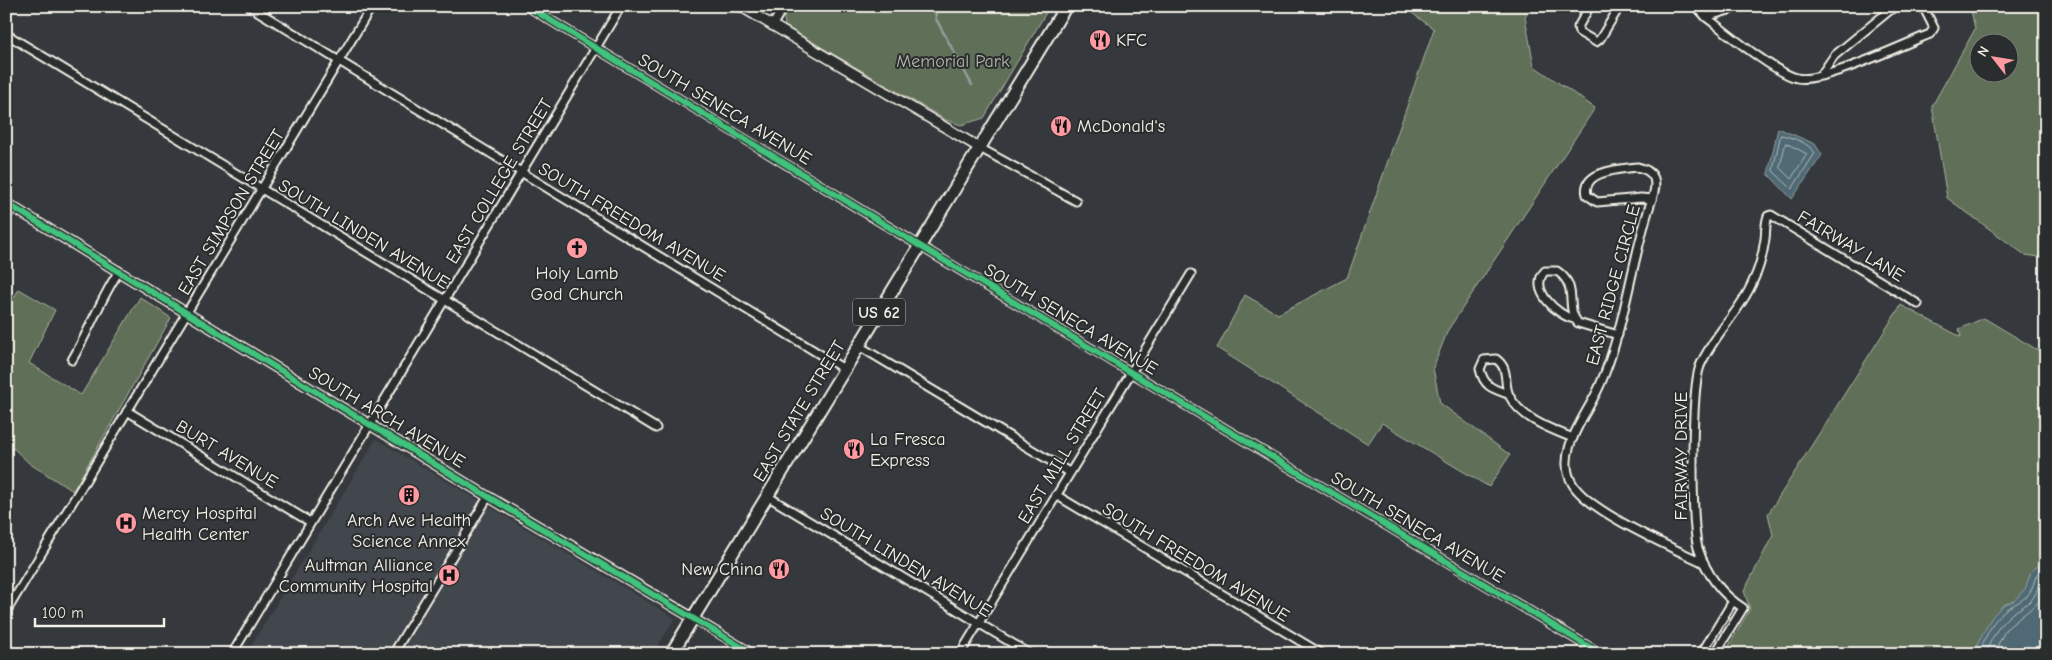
<svg xmlns="http://www.w3.org/2000/svg" width="2052" height="660" font-family="'Comic Neue',sans-serif">
<rect width="100%" height="100%" fill="#35383c"/>
<filter id="ink" filterUnits="userSpaceOnUse"><feTurbulence type="fractalNoise" baseFrequency=".02" numOctaves="2"/><feDisplacementMap in="SourceGraphic" scale="10" xChannelSelector="R" yChannelSelector="G"/><feConvolveMatrix kernelMatrix="1 2 1 2 8 2 1 2 1" color-interpolation-filters="sRGB"/></filter>
<g filter="url(#ink)">
<polygon fill="#43464d" points="376,439 675,618 653,654 246,654"/>
<g fill="#617058" stroke="#aab0a0" fill-rule="evenodd">
<polygon points="791,6 1050,6 984,118 961,125 946,120 785,26 784,18"/>
<polygon points="1402,6 1531,6 1525,17 1534,66 1595,108 1448,330 1433,368 1440,403 1510,455 1489,487 1382,423 1368,444 1217,348 1245,295 1278,314 1347,278 1434,29"/>
<path d="M 1970,6 L 2046,6 L 2046,258 L 2025,255 L 1947,198 L 1932,106 L 1975,29 ZM 2010,42 L 2010,72 L 1980,72 L 1980,42 Z"/>
<polygon points="19,289 55,310 29,363 81,395 140,297 171,318 73,491 30,464 13,448 6,456 8,400 6,398 6,311"/>
<polygon points="1901,305 1961,337 1959,329 1984,318 2046,355 2046,654 1734,654 1727,649 1750,609 1744,591 1773,535 1768,514"/>
</g>
<g fill="#4f6974" stroke="#919fa2">
<polygon points="1778,128 1815,144 1822,155 1792,199 1768,174"/>
<polygon points="2046,559 2046,654 1972,654 1992,617 2003,605 2014,601 2025,589 2031,572"/>
</g>
<g fill="none" stroke-linecap="round" stroke-linejoin="round">
<g stroke="#b2bbba" stroke-width="1">
<path d="M 1781,135 C 1792,137 1809,143 1815,153 L 1792,189 L 1773,171 Z"/>
<polygon points="1786,143 1807,154 1791,179 1780,168"/>
<path d="M 1978,654 C 1985,639 1991,622 2005,610 C 2013,604 2023,602 2030,592 C 2036,582 2033,573 2046,567"/>
<path d="M 1985,654 C 1991,640 1997,627 2008,617 C 2015,610 2025,607 2033,598 C 2039,590 2038,579 2046,574"/>
<polyline points="1993,654 2006,629 2039,602 2046,587"/>
</g>
<polyline stroke="#919fa2" stroke-width="2.5" points="935,6 936,19 972,85"/>
<g stroke="#f4f1e8" stroke-width="11">
<g id="minor">
<polyline points="249,6 844,369"/>
<polyline points="527,6 920,246 1601,654"/>
<polyline points="1590,6 1578,27 1579,32 1596,42 1600,39 1620,6"/>
<path d="M 1696,6 L 1706,17 C 1726,32 1775,73 1797,78 C 1821,84 1904,44 1930,34 L 1934,28 L 1923,6"/>
<polyline points="6,13 10,6"/>
<polyline points="1706,17 1742,6"/>
<polyline points="772,26 784,6"/>
<polyline points="6,34 656,428"/>
<polyline points="1821,75 1834,56 1895,6"/>
<polyline points="980,148 1076,201"/>
<path d="M 1637,167 C 1656,171 1658,182 1652,199 L 1641,198 L 1597,202 L 1587,195 C 1581,171 1620,169 1637,167 Z"/>
<path d="M 1652,199 C 1631,260 1626,326 1600,385 C 1588,414 1554,451 1572,483 C 1587,511 1673,548 1704,563"/>
<polyline points="6,218 13,207"/>
<path d="M 1574,319 C 1557,315 1528,289 1545,271 L 1557,271 C 1580,287 1564,307 1578,323 L 1618,335"/>
<polyline points="859,346 1069,472"/>
<path d="M 72,360 C 89,331 100,300 119,271"/>
<path d="M 1508,394 C 1493,389 1484,387 1480,369 L 1484,360 L 1496,359 C 1510,369 1503,382 1509,395 C 1520,418 1550,429 1573,438"/>
<polyline points="127,411 310,522"/>
<polyline points="1056,495 1322,654"/>
<polyline points="767,496 1030,654"/>
<polyline points="6,612 372,6"/>
<polyline points="693,618 753,654"/>
<polyline points="232,654 621,6"/>
<polyline points="393,654 488,497"/>
<polyline points="960,654 1191,274"/>
<polyline points="1701,654 1733,601"/>
<path d="M 1715,654 L 1743,608 C 1721,594 1706,573 1698,548 C 1691,523 1691,390 1700,366 C 1713,335 1741,311 1754,279 C 1760,267 1763,253 1765,239 C 1766,232 1765,223 1768,216 L 1771,215 L 1918,304"/>
</g>
</g>
<g stroke="#f4f1e8" stroke-width="12">
<g id="tertiary">
<polyline points="740,6 980,148"/>
<polyline points="6,203 487,496 693,618"/>
</g>
</g>
<g stroke="#f4f1e8" stroke-width="15">
<polyline id="trunk" points="671,654 1066,6"/>
</g>
<use href="#minor" stroke="#2a2d2e" stroke-width="7"/>
<use href="#tertiary" stroke="#2a2d2e" stroke-width="9"/>
<use href="#trunk" stroke="#2a2d2e" stroke-width="11"/>
<g stroke="#2a2d2e" stroke-width="9">
<g id="cycleway">
<polyline points="527,6 920,246 1601,654"/>
<polyline points="6,203 487,496 753,654"/>
</g>
</g>
<use href="#cycleway" stroke="#40c37c" stroke-width="6"/>
</g>
</g>
<defs>
<g id="restaurant-disc" transform="scale(1.125)"><circle r="9.5" fill="#ff9aa2" stroke="#2a2d2e"/><path d="M-5-6h1v4h1v-4h1v4h1v-4h1v5L-1.5 .5V6h-2V.5L-5-1ZM5-6V6H3V1.5H1.5Q1.5-4 5-6Z" fill="#111"/></g>
<g id="church-disc" transform="scale(1.125)"><circle r="9.5" fill="#ff9aa2" stroke="#2a2d2e"/><path d="M-1.2-6h2.4v3.5h3.3v2.4h-3.3V6h-2.4V-.1h-3.3v-2.4h3.3Z" fill="#111"/></g>
<g id="building-disc" transform="scale(1.125)"><circle r="9.5" fill="#ff9aa2" stroke="#2a2d2e"/><path d="M-4-6H4V6H1V3H-1V6H-4ZM-2.5-4.3h1.7v1.8h-1.7ZM.8-4.3h1.7v1.8H.8ZM-2.5-1h1.7V.8h-1.7ZM.8-1h1.7V.8H.8Z" fill="#111"/></g>
<g id="hospital-disc" transform="scale(1.125)"><circle r="9.5" fill="#ff9aa2" stroke="#2a2d2e"/><path d="M-5-5h3v3.5h4V-5h3V5h-3V1.5h-4V5h-3Z" fill="#111"/></g>
</defs>
<g fill-rule="evenodd">
<use href="#restaurant-disc" x="1100" y="40"/>
<use href="#restaurant-disc" x="1061" y="126"/>
<use href="#church-disc" x="577" y="248"/>
<use href="#restaurant-disc" x="854" y="449"/>
<use href="#building-disc" x="409" y="495"/>
<use href="#hospital-disc" x="126" y="523"/>
<use href="#restaurant-disc" x="779" y="569"/>
<use href="#hospital-disc" x="449" y="575"/>
</g>
<g text-anchor="middle" stroke-width="4" stroke-linejoin="round" paint-order="stroke">
<rect fill="#2a2d2e" stroke="#b7b6b0" stroke-width="1" x="853" y="298.5" width="52" height="27" rx="4"/>
<g font-size="16" font-weight="bold" fill="#f4f1e8">
<text x="879" y="318">US 62</text>
</g>
<g font-size="18" fill="#f4f1e8" stroke="#2a2d2e" text-anchor="start">
<text x="1116" y="46">KFC</text>
<text x="1077" y="132">McDonald's</text>
<text x="577" y="279" text-anchor="middle">Holy Lamb<tspan x="577" dy="21">God Church</tspan></text>
<text x="870" y="445">La Fresca<tspan x="870" dy="21">Express</tspan></text>
<text x="142" y="519">Mercy Hospital<tspan x="142" dy="21">Health Center</tspan></text>
<text x="409" y="526" text-anchor="middle">Arch Ave Health<tspan x="409" dy="21">Science Annex</tspan></text>
<text x="433" y="571" text-anchor="end">Aultman Alliance<tspan x="433" dy="21">Community Hospital</tspan></text>
<text x="763" y="575" text-anchor="end">New China</text>
</g>
<g font-size="18" fill="#b2b7a7" stroke="#2a2d2e">
<text x="953" y="67">Memorial Park</text>
</g>
<g font-size="18" fill="#f4f1e8" stroke="#2a2d2e">
<text transform="translate(725 109) rotate(31)" y="6">SOUTH SENECA AVENUE</text>
<text transform="translate(499 181) rotate(-59)" y="6">EAST COLLEGE STREET</text>
<text transform="translate(231 212) rotate(-59)" y="6">EAST SIMPSON STREET</text>
<text transform="translate(632 222) rotate(31)" y="6">SOUTH FREEDOM AVENUE</text>
<text transform="translate(364 234) rotate(31)" y="6">SOUTH LINDEN AVENUE</text>
<text transform="translate(1851 246) rotate(31)" y="6">FAIRWAY LANE</text>
<text transform="translate(1613 285) rotate(-75)" y="6">EAST RIDGE CIRCLE</text>
<text transform="translate(1071 319) rotate(31)" y="6">SOUTH SENECA AVENUE</text>
<text transform="translate(799 411) rotate(-59)" y="6">EAST STATE STREET</text>
<text transform="translate(387 417) rotate(31)" y="6">SOUTH ARCH AVENUE</text>
<text transform="translate(227 454) rotate(31)" y="6">BURT AVENUE</text>
<text transform="translate(1062 456) rotate(-59)" y="6">EAST MILL STREET</text>
<text transform="translate(1681 456) rotate(-90)" y="6">FAIRWAY DRIVE</text>
<text transform="translate(1418 527) rotate(31)" y="6">SOUTH SENECA AVENUE</text>
<text transform="translate(906 562) rotate(31)" y="6">SOUTH LINDEN AVENUE</text>
<text transform="translate(1196 562) rotate(31)" y="6">SOUTH FREEDOM AVENUE</text>
</g>
</g>
<rect width="2052" height="660" fill="none" stroke="#2a2d2e" stroke-width="25"/>
<rect x="12" y="12" width="2027" height="635" fill="none" stroke="#f4f1e8" stroke-width="2" filter="url(#ink)"/>
<g transform="translate(1994 58) rotate(301)"><circle r="24" fill="#2a2d2e" stroke="#7b7b78"/>
<path d="M0-4L9 19L0 12L-9 19Z" fill="#ff9aa2"/>
<text y="-8" font-size="14" font-weight="bold" text-anchor="middle" fill="#f4f1e8">N</text>
</g>
<path d="M35 618v8h129v-8" fill="none" stroke="#f4f1e8" stroke-width="2.5"/>
<text x="42" y="618" font-size="15" fill="#f4f1e8" stroke="#2a2d2e" stroke-width="4" paint-order="stroke">100 m</text>
</svg>
